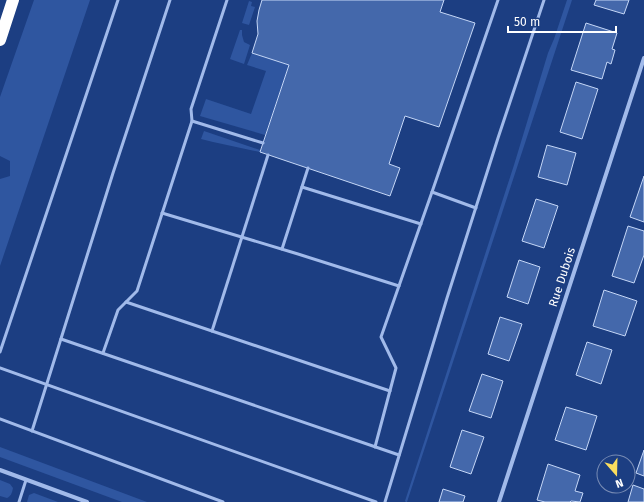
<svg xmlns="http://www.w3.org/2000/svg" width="644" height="502" font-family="'Fira Sans',sans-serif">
<rect width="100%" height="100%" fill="#1c3e82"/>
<g fill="#2f56a0">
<polygon points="34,0 90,0 0,266 0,179 10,176 10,161 0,156 0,97"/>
<polygon points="567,0 572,0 407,502 406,502 405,501 514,165 548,53 554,39"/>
<polygon points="249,1 252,2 251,6 255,7 249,25 242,23"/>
<polygon points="240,30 242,30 242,35 244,42 250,45 244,64 230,59"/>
<polygon points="252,53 289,65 265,135 200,116 206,99 251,114 266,71 247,65"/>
<polygon points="204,131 260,150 260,152 213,142 201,139"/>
<polygon points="0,447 147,502 122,502 0,457"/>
<path d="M 0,480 L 10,484 L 13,488 C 12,493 11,496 7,498 L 0,496 Z"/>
<polygon points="34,493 58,502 27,502 29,495"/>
</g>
<g fill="#4468ab" stroke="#c5d7f7">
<polygon points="262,0 444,0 440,12 475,23 439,127 405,116 389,164 400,168 390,196 260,152 289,65 252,53 258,34 257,21 259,10"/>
<polygon points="596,0 629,0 624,14 594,5"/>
<polygon points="586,23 617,33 612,49 615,50 611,64 607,62 602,79 571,70"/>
<polygon points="576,82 598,89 582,139 560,132"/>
<polygon points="547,145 576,153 567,185 538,177"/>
<polygon points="644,176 644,222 630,217"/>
<polygon points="536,199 558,206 544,248 522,241"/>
<polygon points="628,226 644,231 644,255 634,283 612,276"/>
<polygon points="519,260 540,267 528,304 507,297"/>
<polygon points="604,290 637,301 625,336 593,326"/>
<polygon points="500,317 522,324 509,361 488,354"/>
<polygon points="587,342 612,350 601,384 576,375"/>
<polygon points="482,374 503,381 491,418 469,411"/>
<polygon points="566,407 597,416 586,450 555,440"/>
<polygon points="462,430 484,437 471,474 450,467"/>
<polygon points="644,450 644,476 636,473"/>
<polygon points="548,464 580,475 575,491 583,493 580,502 571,501 570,502 545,502 537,500"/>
<polygon points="633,485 644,489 644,502 628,502"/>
<polygon points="443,489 465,496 463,502 439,502"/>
</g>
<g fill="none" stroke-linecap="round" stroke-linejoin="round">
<g stroke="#a1baea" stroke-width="3">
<polyline points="192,121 263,143"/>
<polyline points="302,187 421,224"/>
<polyline points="432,192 476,208"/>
<polyline points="162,213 298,254 399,286"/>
<polyline points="282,249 308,168"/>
<polyline points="126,302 390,391"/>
<polyline points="212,331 268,155"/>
<polyline points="61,339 399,455"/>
<polyline points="0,352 118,0"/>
<polyline points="103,353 118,310 137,291 192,121 191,109 227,0"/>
<polyline points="0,368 376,502"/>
<polyline points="0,419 223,502"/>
<polyline points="32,431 113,173 170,0"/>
<polyline points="375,447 396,368 381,337 432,192 498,0"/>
<polyline points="19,502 26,480"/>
<polyline points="385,502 447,298 498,138 544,0"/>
</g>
<g stroke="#a1baea" stroke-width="4">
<polyline points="0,470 87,502"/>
<polyline points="499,502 644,58"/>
</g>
<polyline stroke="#fff" stroke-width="12" points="0,40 13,0"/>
</g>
<g text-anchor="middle" stroke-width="3" stroke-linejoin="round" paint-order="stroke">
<g font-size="12" fill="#fff" stroke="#1c3e82">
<text transform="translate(562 277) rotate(-72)" y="4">Rue Dubois</text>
</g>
</g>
<g transform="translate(616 474) rotate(160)"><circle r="19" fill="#1c3e82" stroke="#778bb4"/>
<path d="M0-3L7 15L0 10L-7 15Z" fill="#fadd5e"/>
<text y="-6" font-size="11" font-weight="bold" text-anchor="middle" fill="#ffffff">N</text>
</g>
<path d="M508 26v6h108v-6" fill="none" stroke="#ffffff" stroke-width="2"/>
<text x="514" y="26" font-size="12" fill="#ffffff" stroke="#1c3e82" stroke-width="3" paint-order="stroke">50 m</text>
</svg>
